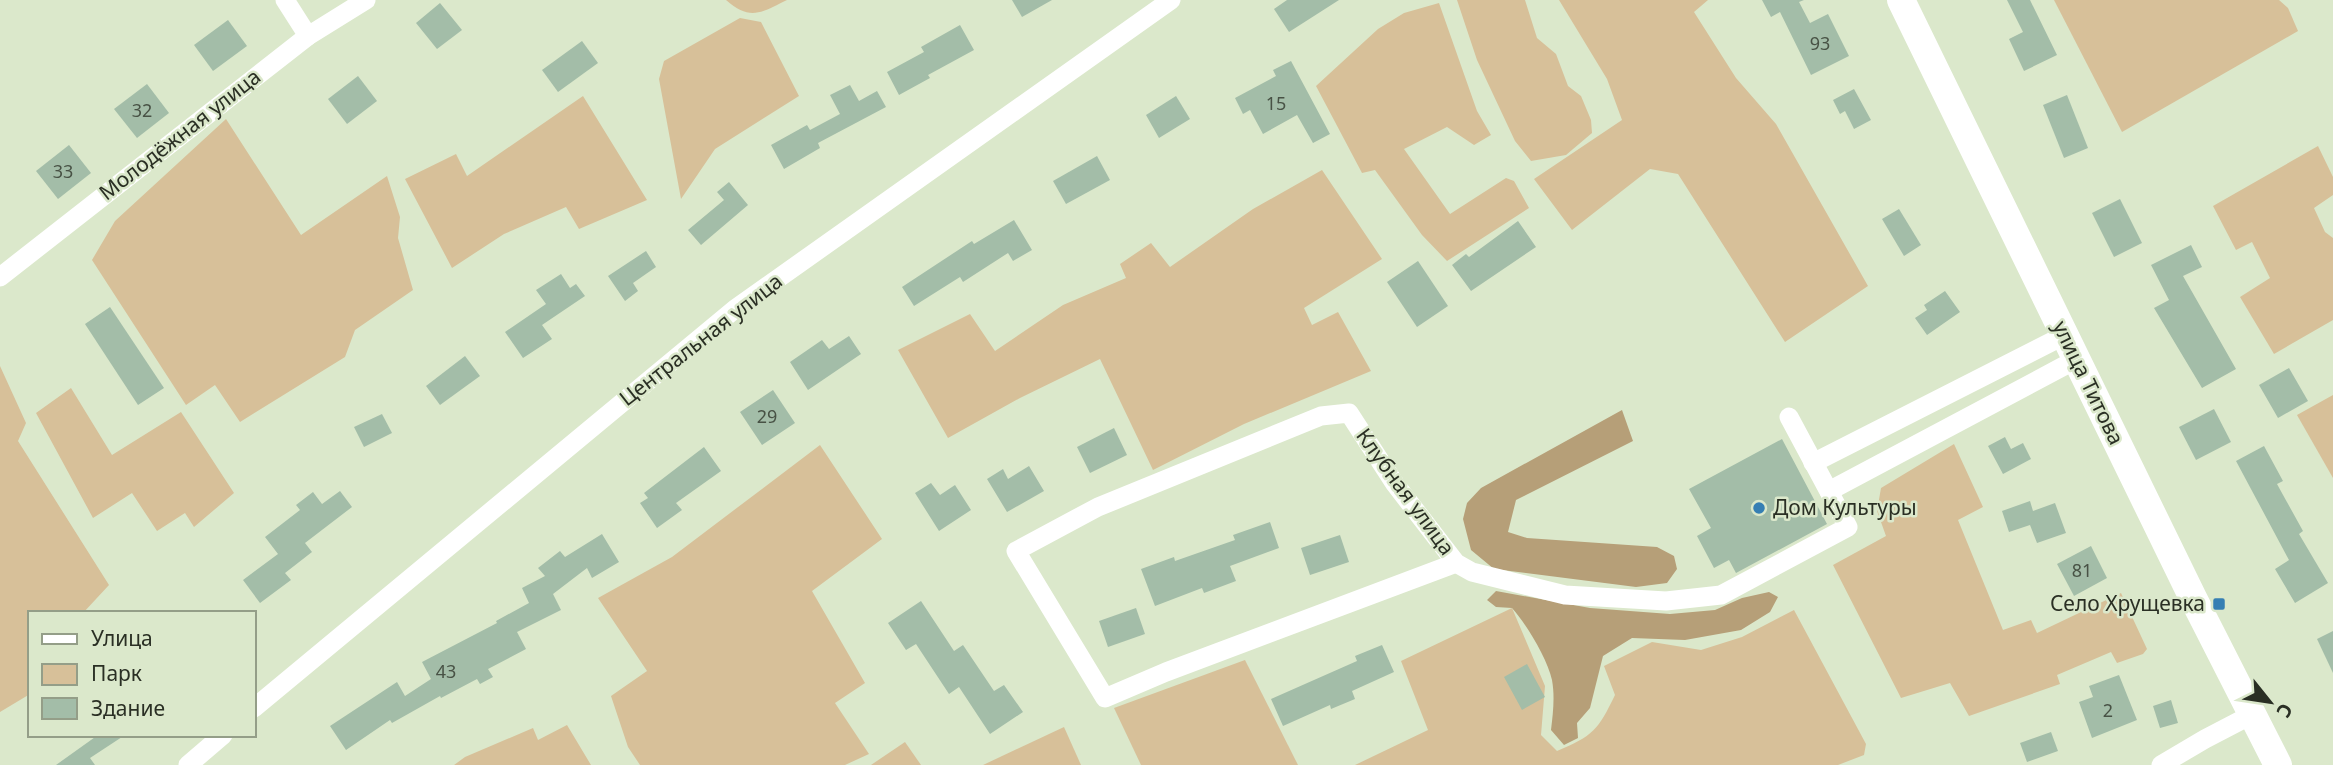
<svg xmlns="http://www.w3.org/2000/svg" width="2333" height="765" font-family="'Noto Sans',sans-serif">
<rect width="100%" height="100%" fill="#dbe8cb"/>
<g fill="#d7c099">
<path d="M 726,0 L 787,0 C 761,13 750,21 726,0 Z"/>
<polygon points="1457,0 1525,0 1537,38 1556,54 1568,86 1581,96 1591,120 1592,133 1566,155 1531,161 1515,141 1477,60"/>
<polygon points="1559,0 1708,0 1694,12 1736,78 1776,124 1868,286 1785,342 1678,174 1650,169 1572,230 1534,179 1622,120 1607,79"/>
<polygon points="2054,0 2279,0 2288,8 2298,31 2122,132"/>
<polygon points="1439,3 1477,111 1491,135 1474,145 1447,127 1404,149 1450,214 1506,178 1514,181 1529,208 1447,261 1422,235 1375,170 1362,173 1316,86 1378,29 1404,13"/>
<polygon points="740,18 761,22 799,96 715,149 681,199 659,79 664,61"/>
<polygon points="583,96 647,200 579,229 566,207 504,234 452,268 405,179 456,154 467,176"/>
<polygon points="226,119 301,235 387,176 400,217 398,238 413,290 355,330 345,357 240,422 215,385 186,405 92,260 115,221"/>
<polygon points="2318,146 2333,177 2333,195 2314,208 2325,232 2333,238 2333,320 2274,354 2240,297 2270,278 2252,242 2236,250 2213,206"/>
<polygon points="1322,170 1382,259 1304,308 1312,325 1338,312 1371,371 1244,424 1153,470 1100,359 1020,398 948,438 898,350 970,314 995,351 1063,305 1126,278 1120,264 1151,243 1170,267 1253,209"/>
<polygon points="0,366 26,423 18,441 109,585 83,613 30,613 30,694 0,712"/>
<polygon points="71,388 112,455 181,412 234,493 194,527 185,513 157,531 132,493 93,518 36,413"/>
<polygon points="2333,395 2333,478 2297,415"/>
<polygon points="1954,444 1983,507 1958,520 2003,630 2031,620 2037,633 2121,593 2147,649 2143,654 2117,663 2111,652 2057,675 2060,684 1969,716 1950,683 1901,698 1833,565 1886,536 1877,511 1881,488"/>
<polygon points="820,445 882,539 812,591 865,683 835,703 869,754 845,765 640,765 628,747 611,696 647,671 598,598 672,557"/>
<path d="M 1512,608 L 1545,686 L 1541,735 L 1557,751 C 1593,736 1598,730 1615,695 L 1604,666 L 1652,642 L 1701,650 L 1742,637 L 1794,610 L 1866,744 L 1864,755 L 1838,765 L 1355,765 L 1428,730 L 1401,661 Z"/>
<polygon points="1245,660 1298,765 1141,765 1114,708"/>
<polygon points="567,725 591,765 454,765 465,757 533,728 538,740"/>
<polygon points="1064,727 1081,765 983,765"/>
<polygon points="905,742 921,765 871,765"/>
</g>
<g fill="#b69f78">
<polygon points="1622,410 1633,441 1516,500 1508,532 1527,538 1657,547 1674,556 1677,569 1667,583 1636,587 1494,569 1471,550 1463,519 1467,503 1481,488"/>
<path d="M 1496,591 L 1590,608 L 1670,614 L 1715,610 L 1742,598 L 1769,592 L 1778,597 L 1770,612 L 1741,630 L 1685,640 L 1632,638 L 1603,656 L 1590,708 L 1577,723 L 1578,738 L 1564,745 L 1551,730 C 1553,713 1555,697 1552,680 C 1547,658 1527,625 1512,608 L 1496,607 L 1487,600 Z"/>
</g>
<g fill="#a3bda8">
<polygon points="1012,0 1052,0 1022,17"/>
<polygon points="1287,0 1339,0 1289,32 1274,9"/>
<polygon points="1762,0 1804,0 1799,2 1810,23 1828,14 1849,56 1811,75 1780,12 1771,17"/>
<polygon points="2007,0 2030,0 2057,55 2024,71 2009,39 2023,32"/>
<polygon points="440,3 462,30 437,49 416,23"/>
<polygon points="228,20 247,46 213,71 194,45"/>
<polygon points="960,25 974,50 928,75 930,78 899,95 887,72 924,52 921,47"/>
<polygon points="582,41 598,63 558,92 542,70"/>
<polygon points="1291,61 1330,134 1313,143 1297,115 1263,134 1250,110 1243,114 1235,98 1276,76 1273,70"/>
<polygon points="358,76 377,101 347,124 328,99"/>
<polygon points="147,84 169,113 137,138 114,109"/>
<polygon points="850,85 859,101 877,91 886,107 818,143 820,148 784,169 771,145 807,125 810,130 840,114 830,95"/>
<polygon points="1854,89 1871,120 1854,129 1845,111 1840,114 1833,100"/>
<polygon points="2067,95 2088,148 2064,158 2043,105"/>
<polygon points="1176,96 1190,119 1159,138 1146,115"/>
<polygon points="69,145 91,173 58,199 36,171"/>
<polygon points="1097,156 1110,180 1066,204 1053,181"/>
<polygon points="729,182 748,205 701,245 688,230 724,200 717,192"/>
<polygon points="2120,199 2142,243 2114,257 2092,213"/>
<polygon points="1899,209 1921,245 1904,256 1882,219"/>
<polygon points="1014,220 1032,250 1013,261 1008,253 963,282 960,277 914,306 902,287 972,241 974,244"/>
<polygon points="1518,221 1536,247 1471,291 1452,265 1466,254 1469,257"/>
<polygon points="2191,245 2202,267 2183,276 2236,369 2202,388 2154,308 2169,300 2151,265"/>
<polygon points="646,251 656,267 633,283 638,291 625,301 608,276"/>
<polygon points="1418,261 1448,306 1417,327 1387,282"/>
<polygon points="561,274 570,288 576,284 585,296 542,325 552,339 523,358 505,332 546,304 536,290"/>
<polygon points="1945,291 1960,312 1927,335 1915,318 1927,310 1924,305"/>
<polygon points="110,307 164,388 138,405 85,324"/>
<polygon points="849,336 861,354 808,390 790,362 822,340 829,349"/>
<polygon points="465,356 480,376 440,405 426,386"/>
<polygon points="2289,368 2308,401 2278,418 2259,385"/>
<polygon points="773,390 795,423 762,445 740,412"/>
<polygon points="2214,409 2231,442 2196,460 2179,427"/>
<polygon points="382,414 392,433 364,447 354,427"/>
<polygon points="1114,428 1127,455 1090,473 1077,447"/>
<polygon points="2005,437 2011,449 2023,443 2031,459 2003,474 1988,446"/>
<polygon points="1782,439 1827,524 1736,573 1729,560 1714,568 1697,536 1711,528 1689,489"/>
<polygon points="2264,446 2283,481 2277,484 2303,531 2299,534 2328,583 2295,603 2275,569 2289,560 2236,461"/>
<polygon points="704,447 721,471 676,503 682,510 657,528 640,503 648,498 644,493"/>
<polygon points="1029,466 1044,491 1007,512 987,479 1003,469 1008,479"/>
<polygon points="931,483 940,495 955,485 971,510 939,531 915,493"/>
<polygon points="340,491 352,507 305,543 312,552 285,573 291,580 260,603 243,580 278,554 265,537 300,510 296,505 313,492 322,504"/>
<polygon points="2030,501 2033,511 2055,503 2066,533 2037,543 2030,525 2009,532 2002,511"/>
<polygon points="1270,522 1279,548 1230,566 1236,581 1204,593 1202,588 1155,606 1141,569 1174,557 1175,561 1235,540 1233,535"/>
<polygon points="602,534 619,562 592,578 587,568 553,594 561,610 517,632 526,649 488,669 493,677 480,684 477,679 441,698 440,696 392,723 390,720 346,750 330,726 397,682 405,696 431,679 422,662 497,623 496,621 529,603 522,588 545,576 538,568 560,551 565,557"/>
<polygon points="1340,535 1349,562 1310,575 1301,548"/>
<polygon points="2091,546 2107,578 2074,596 2057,564"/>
<polygon points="921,601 954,651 963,645 994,691 1004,685 1023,712 990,734 959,687 949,694 916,644 906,650 888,623"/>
<polygon points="1136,608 1145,634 1108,647 1099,621"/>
<polygon points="2333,631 2333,673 2317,639"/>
<polygon points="1382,645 1394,672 1352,691 1355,699 1331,709 1330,705 1283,726 1271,699 1357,661 1355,656"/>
<polygon points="1527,664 1545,697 1522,710 1504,677"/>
<polygon points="2119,675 2137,720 2092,738 2079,702 2093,697 2089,686"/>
<polygon points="2171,700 2178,723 2160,728 2153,706"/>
<polygon points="2051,732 2058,751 2027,762 2020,743"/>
<polygon points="98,735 125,735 90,758 95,765 56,765"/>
</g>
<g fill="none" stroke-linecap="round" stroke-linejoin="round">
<g stroke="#fff" stroke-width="19">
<polyline points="285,0 308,36"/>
<polyline points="0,277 308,36 366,0"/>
<polyline points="1813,463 2065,335"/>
<polyline points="1829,491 2077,359"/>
<polyline points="1456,563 1166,672 1105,698 1016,551 1098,507 1321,416 1349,413 1395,484 1456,563 1472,572 1565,595 1666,601 1721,595 1848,527 1789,417"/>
<polyline points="254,708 735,309 1171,0"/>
<polyline points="188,765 223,735"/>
<polyline points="2161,765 2205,739 2253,714"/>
</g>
<polyline stroke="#fff" stroke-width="28" points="1901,0 2193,598 2278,765"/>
</g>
<g fill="#367fb3" stroke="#dbe8cb" stroke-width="2.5">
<circle cx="1759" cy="508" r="7"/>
<rect x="2212" y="597" width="14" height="14" rx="3.5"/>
</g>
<g text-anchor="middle" stroke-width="5" stroke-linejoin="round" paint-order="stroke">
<g font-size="18" fill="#485245">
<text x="1820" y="50">93</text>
<text x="1276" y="110">15</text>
<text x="142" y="117">32</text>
<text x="63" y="178">33</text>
<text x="767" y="423">29</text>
<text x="2082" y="577">81</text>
<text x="446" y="678">43</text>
<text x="2108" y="717">2</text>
</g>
<g font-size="21" fill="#2a2f24" stroke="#dbe8cb">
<text transform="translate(180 135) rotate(-38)" y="7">Молодёжная улица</text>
<text transform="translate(701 340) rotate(-38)" y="7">Центральная улица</text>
<text transform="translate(2088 383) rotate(64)" y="7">улица Титова</text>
<text transform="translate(1405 492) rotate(54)" y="7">Клубная улица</text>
</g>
<g font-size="21" fill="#2a2f24" stroke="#dbe8cb" text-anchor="start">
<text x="1773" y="515">Дом Культуры</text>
<text x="2205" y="611" text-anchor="end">Село Хрущевка</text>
</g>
</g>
<rect x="28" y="611" width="228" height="126" fill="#dbe8cb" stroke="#949e88" stroke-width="2"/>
<rect x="42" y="634" width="35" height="10" fill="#ffffff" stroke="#949e88" stroke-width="2"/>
<text x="91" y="646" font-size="21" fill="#2a2f24">Улица</text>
<rect x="42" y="664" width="35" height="21" fill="#d7c099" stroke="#949e88" stroke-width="2"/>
<text x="91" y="681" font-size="21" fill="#2a2f24">Парк</text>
<rect x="42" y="698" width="35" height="21" fill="#a3bda8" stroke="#949e88" stroke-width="2"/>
<text x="91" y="716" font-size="21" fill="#2a2f24">Здание</text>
<g transform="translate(2270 702) rotate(120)" stroke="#dbe8cb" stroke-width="5" paint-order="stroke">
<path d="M0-5L12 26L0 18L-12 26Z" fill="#2a2f24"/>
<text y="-10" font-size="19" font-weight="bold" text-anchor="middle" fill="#2a2f24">С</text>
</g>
</svg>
